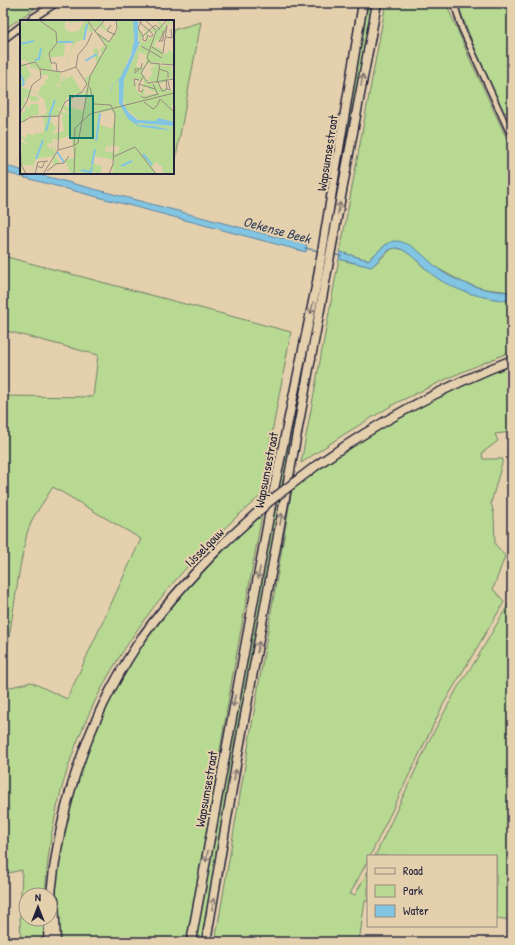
<svg xmlns="http://www.w3.org/2000/svg" width="515" height="945" font-family="'Patrick Hand',sans-serif">
<rect width="100%" height="100%" fill="#e5d0ae"/>
<filter id="ink" filterUnits="userSpaceOnUse"><feTurbulence type="fractalNoise" baseFrequency=".025" numOctaves="2"/><feDisplacementMap in="SourceGraphic" scale="8" xChannelSelector="R" yChannelSelector="G"/><feConvolveMatrix kernelMatrix="1 2 1 2 8 2 1 2 1" color-interpolation-filters="sRGB"/></filter>
<g filter="url(#ink)">
<g fill="#b8d992" stroke="#6d7e66">
<polygon points="3,3 32,3 34,9 3,30"/>
<polygon points="366,3 372,3 329,247 326,246"/>
<polygon points="386,3 446,3 469,57 512,150 512,292 485,289 464,283 437,268 419,253 388,243 368,260 340,252"/>
<polygon points="457,3 512,3 512,111 504,113 477,54"/>
<polygon points="201,22 175,162 173,156 173,30"/>
<path d="M 393,248 C 407,247 416,261 426,269 C 450,289 481,298 512,301 L 512,351 L 455,375 L 396,403 L 343,435 L 301,463 L 339,259 L 354,263 L 374,265 L 389,251 Z"/>
<path d="M 3,256 L 291,332 L 268,454 L 263,494 C 163,577 81,689 55,817 C 49,843 47,869 45,895 L 26,895 L 26,919 L 44,919 L 44,942 L 21,942 L 20,916 L 22,870 L 3,874 L 3,685 L 6,684 L 7,688 L 31,682 L 67,699 L 141,539 L 53,487 L 33,518 L 27,533 L 20,567 L 6,657 L 6,679 L 3,680 L 3,396 L 93,397 L 98,355 L 3,330 Z"/>
<polygon points="325,256 327,256 204,942 193,942 257,591"/>
<path d="M 512,364 L 512,432 L 495,434 L 498,441 L 482,453 L 483,459 L 503,459 L 491,503 L 494,514 L 495,544 L 505,556 L 493,589 L 504,601 L 503,604 L 444,703 L 370,856 L 368,856 L 368,860 L 350,894 L 355,895 L 368,871 L 368,901 L 365,901 L 359,942 L 215,942 L 292,489 C 341,453 392,418 447,392 C 468,381 490,373 512,364 Z"/>
<polygon points="262,515 232,679 188,942 57,942 56,907 57,870 68,804 93,734 116,687 140,646 174,604 178,597 195,578 235,539"/>
<polygon points="509,603 512,603 512,920 496,918 496,856 375,856 431,737 458,687 476,660"/>
</g>
<g fill="#82c5e3" stroke="#5c84a0">
<polygon points="3,165 21,170 21,173 33,173 307,245 306,252 3,172"/>
<path d="M 393,241 C 414,240 427,262 444,273 C 464,285 488,292 512,292 L 512,301 C 485,299 456,292 434,276 C 425,269 406,247 395,248 C 385,249 379,262 371,267 L 339,259 L 340,252 L 368,260 C 376,254 383,245 393,241 Z"/>
</g>
<g fill="none" stroke-linecap="round" stroke-linejoin="round">
<g stroke="#5c84a0" stroke-width="1.5">
<polyline points="305,248 319,251"/>
<polyline points="333,254 341,256"/>
</g>
<g stroke="#22223b" stroke-width="8">
<polyline id="minor" points="454,3 462,29 512,138"/>
</g>
<g stroke="#22223b" stroke-width="9">
<g id="tertiary">
<polyline points="28,21 56,3"/>
<polyline points="3,40 21,26"/>
</g>
</g>
<g stroke="#22223b" stroke-width="11">
<g id="primary">
<path d="M 317,465 C 378,422 443,387 512,360"/>
<polyline points="54,899 56,942"/>
<path d="M 50,907 C 57,813 86,723 137,645 C 162,607 194,573 226,541"/>
<polyline points="48,942 49,919"/>
<polyline points="191,942 274,489 317,282 363,3"/>
<polyline points="206,942 237,759 284,503 377,3"/>
</g>
</g>
<use href="#minor" stroke="#e5d0ae" stroke-width="5"/>
<use href="#tertiary" stroke="#e5d0ae" stroke-width="6"/>
<use href="#primary" stroke="#e5d0ae" stroke-width="8"/>
<g stroke="#22223b" stroke-width="11" stroke-linecap="butt">
<polyline id="primary-bridge" points="226,541 270,501 317,465"/>
</g>
<use href="#primary-bridge" stroke="#e5d0ae" stroke-width="8"/>
</g>
<defs><path id="oneway-shaft" d="M-6 0H5M1.5-3L5.5 0L1.5 3" fill="none" stroke-width="1.6" stroke-linecap="round" stroke-linejoin="round"/></defs>
<g stroke="#847974">
<use href="#oneway-shaft" transform="translate(362 80) rotate(-80)"/>
<use href="#oneway-shaft" transform="translate(339 208) rotate(-79)"/>
<use href="#oneway-shaft" transform="translate(312 308) rotate(102)"/>
<use href="#oneway-shaft" transform="translate(281 519) rotate(-80)"/>
<use href="#oneway-shaft" transform="translate(259 573) rotate(101)"/>
<use href="#oneway-shaft" transform="translate(258 647) rotate(-80)"/>
<use href="#oneway-shaft" transform="translate(234 701) rotate(101)"/>
<use href="#oneway-shaft" transform="translate(235 775) rotate(-80)"/>
<use href="#oneway-shaft" transform="translate(207 856) rotate(100)"/>
<use href="#oneway-shaft" transform="translate(213 904) rotate(-80)"/>
</g>
</g>
<g text-anchor="middle" stroke-width="4" stroke-linejoin="round" paint-order="stroke">
<g font-size="13" fill="#22223b" stroke="#e5d0ae">
<text transform="translate(327 153) rotate(-81)" y="5">Wapsumsestraat</text>
<text transform="translate(266 470) rotate(-79)" y="5">Wapsumsestraat</text>
<text transform="translate(204 547) rotate(-45)" y="5">IJsselgouw</text>
<text transform="translate(206 789) rotate(-80)" y="5">Wapsumsestraat</text>
</g>
<g font-size="14" font-style="italic" fill="#35435d" stroke="#e5d0ae">
<text transform="translate(277 230) rotate(15)" y="5">Oekense Beek</text>
</g>
</g>
<g transform="translate(20 20)">
<rect width="154" height="154" fill="#e5d0ae"/>
<path d="M 0,0 L 6,3 L 7,0 L 45,0 L 45,9 L 50,12 L 57,11 L 59,8 L 56,16 L 64,1 L 49,3 L 48,0 L 81,0 L 86,9 L 89,6 L 87,11 L 94,14 L 97,6 L 93,23 L 98,9 L 96,0 L 114,0 L 113,28 L 103,52 L 100,82 L 117,103 L 154,106 L 154,154 L 143,154 L 142,145 L 140,146 L 137,142 L 132,146 L 136,154 L 89,154 L 95,150 L 92,149 L 94,140 L 74,136 L 73,144 L 82,146 L 80,154 L 69,151 L 69,154 L 63,154 L 55,151 L 60,154 L 52,154 L 50,151 L 48,154 L 49,150 L 45,140 L 54,138 L 51,115 L 37,120 L 32,118 L 33,123 L 26,124 L 30,129 L 33,126 L 33,133 L 36,124 L 35,136 L 40,143 L 33,145 L 33,136 L 16,139 L 11,154 L 16,134 L 13,145 L 2,145 L 2,153 L 0,153 L 2,126 L 0,122 L 9,124 L 2,119 L 0,114 L 5,119 L 7,114 L 14,115 L 16,111 L 16,114 L 24,112 L 24,98 L 19,94 L 24,95 L 27,92 L 24,79 L 11,70 L 10,75 L 18,77 L 19,81 L 11,81 L 9,77 L 3,79 L 6,83 L 3,84 L 9,88 L 11,84 L 18,84 L 19,93 L 17,96 L 14,94 L 13,97 L 6,97 L 7,102 L 0,101 L 0,95 L 6,90 L 4,86 L 0,88 L 0,43 L 5,44 L 11,55 L 2,65 L 3,68 L 12,70 L 18,74 L 21,66 L 26,64 L 24,60 L 28,59 L 28,55 L 21,55 L 22,49 L 18,51 L 16,48 L 10,48 L 10,44 L 5,40 L 0,40 ZM 70,5 L 76,8 L 74,11 L 85,23 L 80,31 L 83,36 L 77,35 L 79,33 L 77,28 L 73,29 L 77,45 L 71,54 L 65,58 L 67,67 L 63,74 L 52,56 L 44,60 L 46,52 L 36,79 L 45,52 L 38,68 L 36,65 L 40,63 L 41,52 L 32,50 L 31,39 L 24,38 L 44,36 L 45,23 L 53,22 L 44,51 L 54,22 L 53,29 L 56,22 L 64,20 L 67,9 L 72,13 L 74,11 ZM 79,6 L 93,15 L 90,22 L 76,11 ZM 54,72 L 57,76 L 58,73 L 66,77 L 63,91 L 43,85 L 47,78 L 54,75 ZM 37,87 L 54,94 L 41,92 L 41,95 L 45,95 L 42,98 L 44,111 L 32,114 L 38,105 L 34,107 L 33,102 L 29,102 L 31,97 L 39,96 L 40,91 ZM 92,90 L 95,97 L 92,109 L 79,104 L 80,93 ZM 89,124 L 89,131 L 91,125 L 100,127 L 97,133 L 84,131 ZM 149,0 L 150,3 L 154,0 L 154,3 L 146,5 L 145,15 L 143,12 L 139,21 L 136,20 L 135,25 L 132,25 L 142,30 L 142,36 L 145,30 L 144,34 L 148,33 L 148,30 L 154,33 L 154,45 L 128,41 L 139,44 L 140,46 L 154,46 L 151,47 L 154,55 L 150,56 L 154,57 L 154,60 L 149,58 L 147,62 L 138,64 L 141,69 L 147,67 L 146,71 L 154,70 L 154,84 L 152,85 L 154,103 L 121,101 L 106,89 L 102,73 L 105,57 L 120,24 L 117,6 L 123,16 L 121,21 L 124,22 L 128,21 L 125,12 L 128,11 L 126,11 L 124,9 L 125,7 L 123,6 L 125,7 L 126,11 L 130,8 L 127,16 L 130,19 L 135,14 L 132,10 L 131,13 L 130,11 L 133,8 L 139,8 L 135,4 L 140,8 L 138,1 L 143,3 L 142,6 L 145,3 L 141,10 ZM 119,32 L 126,35 L 126,43 L 122,48 L 116,46 L 118,38 L 121,39 L 118,37 ZM 126,44 L 136,45 L 129,50 L 133,52 L 127,61 L 139,62 L 133,64 L 127,62 L 124,57 L 126,56 L 122,54 ZM 113,58 L 120,61 L 122,58 L 124,61 L 123,68 L 119,67 L 124,69 L 120,74 L 116,69 L 117,60 L 115,67 ZM 126,65 L 128,69 L 137,73 L 123,76 L 125,72 L 127,73 L 124,70 Z" fill="#b8d992" fill-rule="evenodd"/>
<path d="M 113,0 L 118,0 L 118,21 L 120,22 L 104,60 L 103,83 L 108,92 L 118,100 L 136,101 L 138,98 L 154,102 L 154,106 L 117,103 L 118,105 L 134,106 L 154,111 L 122,107 L 118,106 L 108,99 L 99,83 L 99,60 L 93,64 L 90,75 L 83,85 L 90,75 L 92,65 L 100,58 L 111,35 L 114,21 Z" fill="#82c5e3"/>
<path fill="none" stroke="#82c5e3" stroke-width="2" d="M 64,20 L 67,4M 38,22 L 53,22M 0,24 L 14,21M 15,40 L 19,39 L 21,28M 65,41 L 77,34M 1,55 L 4,63 L 2,66M 29,96 L 35,80M 26,111 L 30,97M 76,121 L 80,93M 37,132 L 44,142M 123,134 L 132,145M 16,139 L 23,120M 72,145 L 75,129M 101,146 L 112,141M 61,150 L 71,152 L 72,147"/>
<path fill="none" stroke="#978a80" stroke-width="1" d="M 19,0 L 36,12 L 37,23 L 29,33 L 31,43 L 36,43 L 37,51M 67,0 L 86,26M 122,0 L 118,8 L 123,16M 125,0 L 136,10M 119,2 L 130,11M 91,5 L 87,11 L 94,14M 75,11 L 85,0M 136,11 L 127,38 L 131,43 L 140,44M 137,11 L 147,0M 78,14 L 89,22 L 94,14M 94,16 L 97,8 L 96,0M 123,16 L 123,20 L 126,21 L 128,15 L 130,17 L 133,15 L 130,11M 123,16 L 135,5 L 140,9M 146,17 L 152,18 L 151,9M 139,21 L 143,21 L 143,11M 139,22 L 147,7M 121,26 L 142,38M 132,27 L 143,34M 143,33 L 147,5M 129,40 L 121,53 L 128,63 L 154,59M 141,44 L 154,45M 0,46 L 15,42 L 20,49 L 21,58 L 12,65 L 7,81 L 0,93M 56,47 L 58,35 L 67,24 L 72,13M 56,47 L 67,64M 20,49 L 42,52 L 56,47M 139,49 L 148,52 L 148,58M 119,50 L 115,53 L 115,49 L 121,49 L 122,43M 123,57 L 119,64 L 135,69M 138,62 L 142,71 L 144,71 L 147,69 L 146,59M 137,63 L 140,44M 119,64 L 119,71 L 122,72 L 123,69M 133,64 L 138,75M 115,66 L 114,59 L 119,60M 70,67 L 74,84 L 91,85 L 95,94 L 93,144 L 89,154M 147,69 L 150,70 L 148,61M 121,76 L 124,78 L 138,74M 140,79 L 154,92M 124,82 L 133,89 L 137,86 L 140,79M 0,103 L 11,97 L 39,96M 0,114 L 1,144 L 6,154M 53,126 L 58,123 L 70,56 L 87,26M 54,126 L 55,108 L 70,94 L 154,73M 38,130 L 53,126M 93,137 L 115,127 L 136,154M 17,146 L 22,148 L 25,141M 27,151 L 36,144 L 44,143 L 49,136M 15,154 L 18,142 L 28,141M 23,154 L 38,130 L 39,95 L 45,82 L 62,72 L 67,64M 54,154 L 55,127"/>
<path fill="#0f766e" fill-opacity="0.15" stroke="#0f766e" stroke-width="2" d="M 50,76 L 73,76 L 73,118 L 50,118 Z"/>
<rect width="154" height="154" fill="none" stroke="#22223b" stroke-width="2"/>
</g>
<rect width="515" height="945" fill="none" stroke="#e5d0ae" stroke-width="16"/>
<rect x="8" y="8" width="499" height="929" fill="none" stroke="#22223b" stroke-width="1.5" filter="url(#ink)"/>
<rect x="367" y="855" width="130" height="72" fill="#e5d0ae" stroke="#978a80"/>
<rect x="375" y="868" width="20" height="6" fill="#e5d0ae" stroke="#978a80"/>
<text x="403" y="875" font-size="12" fill="#22223b">Road</text>
<rect x="375" y="885" width="20" height="12" fill="#b8d992" stroke="#978a80"/>
<text x="403" y="895" font-size="12" fill="#22223b">Park</text>
<rect x="375" y="905" width="20" height="12" fill="#82c5e3" stroke="#978a80"/>
<text x="403" y="915" font-size="12" fill="#22223b">Water</text>
<g transform="translate(38 907)"><circle r="19" fill="#e5d0ae" stroke="#978a80"/>
<path d="M0-3L7 15L0 10L-7 15Z" fill="#22223b"/>
<text y="-6" font-size="11" font-weight="bold" text-anchor="middle" fill="#22223b">N</text>
</g>
</svg>
